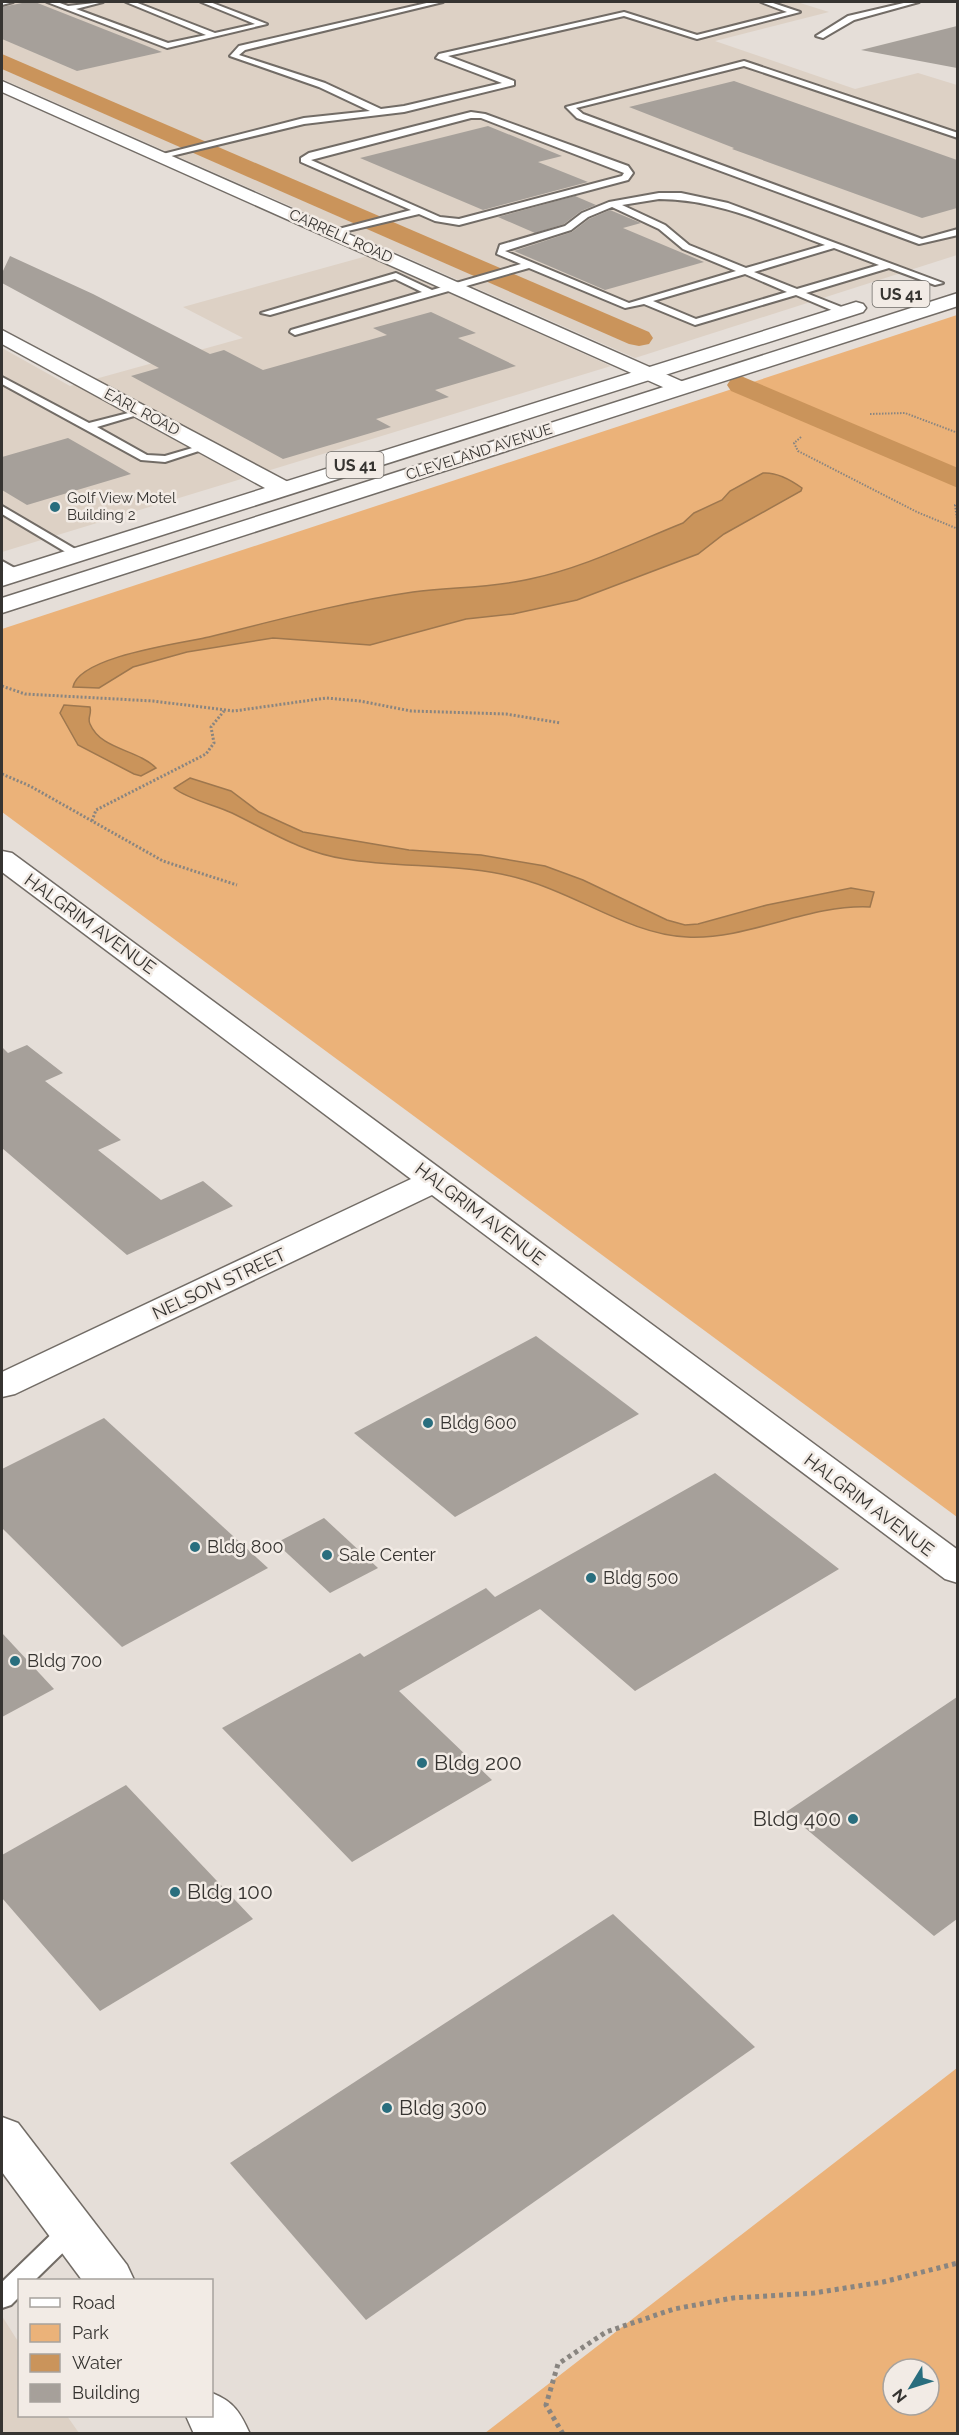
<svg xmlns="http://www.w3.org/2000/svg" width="959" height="2435" font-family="Raleway,sans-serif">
<rect width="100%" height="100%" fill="#e5ded8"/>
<g fill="#ddd1c5">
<polygon points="2,2 797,2 829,12 715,41 855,89 918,73 957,85 957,255 635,358 2,79"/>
<polygon points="367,256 611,366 2,552 2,348 70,386 243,338 183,307"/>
<polygon points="2,2316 19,2343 20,2416 67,2416 79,2433 2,2433"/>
</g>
<g fill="#ebb279" fill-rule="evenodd">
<polygon points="957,315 957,1517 2,812 2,629"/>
<path d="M 957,2068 L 957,2433 L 485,2433 ZM 893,2369 L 929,2369 L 929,2405 L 893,2405 Z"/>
</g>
<g fill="#ca945b" stroke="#9e774e" stroke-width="1.5">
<path d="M 763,473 C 776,472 791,480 802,488 L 801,491 L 724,534 L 698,554 L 577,600 L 513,614 L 466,619 L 370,645 L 273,638 L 187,652 L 133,667 L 99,688 L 73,687 C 79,656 183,643 209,637 C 277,620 344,602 413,592 C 452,587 492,588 530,579 C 583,568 633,543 683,523 L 694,513 L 722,500 L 730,491 Z"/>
<path d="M 64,705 L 90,707 C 92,714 87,718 90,724 C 101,750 137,749 156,768 L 141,776 L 134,774 L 78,745 L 60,713 Z"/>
<path d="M 190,778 L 231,791 L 259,812 L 303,832 L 409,850 L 481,855 L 545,866 L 583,880 L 667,920 L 685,925 L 698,924 L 767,905 L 851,888 L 874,892 L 870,907 C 808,904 749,940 687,937 C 632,935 578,895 525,880 C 466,862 405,869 345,859 C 303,853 269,831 232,813 C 215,805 187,799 174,788 Z"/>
</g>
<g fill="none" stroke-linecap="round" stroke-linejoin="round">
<g fill="#ca945b" fill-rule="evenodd">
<polygon points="2,54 649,332 653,338 649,344 639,346 629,344 2,69"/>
<polygon points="741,376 958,468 958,488 731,391 727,385 731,379"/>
</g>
</g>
<g fill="#a6a09a">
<polygon points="27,2 35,2 162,52 77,71 2,39 2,7"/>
<polygon points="957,26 957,68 861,50"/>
<polygon points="734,81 957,160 957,208 922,218 732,149 734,148 629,107"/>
<polygon points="488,126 562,156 538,162 588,182 483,210 360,158"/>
<polygon points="575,196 596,205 581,211 564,224 535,233 498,217"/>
<polygon points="610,210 641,223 623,228 704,262 605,290 514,251 572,232 589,219"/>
<polygon points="10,256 93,294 210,354 224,350 263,370 387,335 373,328 431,312 476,333 458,338 516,366 435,390 449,397 376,419 391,427 283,459 131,376 159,368 2,283 2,273"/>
<polygon points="68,438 131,474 27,505 2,490 2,457"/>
<polygon points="27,1045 63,1073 45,1081 121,1140 98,1150 161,1200 203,1181 233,1206 127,1255 2,1148 2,1047 8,1053"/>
<polygon points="536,1336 639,1414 455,1517 354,1433"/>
<polygon points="104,1418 268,1568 122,1647 2,1528 2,1469"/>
<polygon points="715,1473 839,1569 635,1691 540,1609 399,1691 492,1780 352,1862 222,1728 360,1653 364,1657 486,1588 495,1597"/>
<polygon points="324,1518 378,1568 330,1593 276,1543"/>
<polygon points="2,1633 54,1689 2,1717"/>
<polygon points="957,1697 957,1919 934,1936 786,1812"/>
<polygon points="126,1785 253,1919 100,2011 2,1898 2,1855"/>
<polygon points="613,1914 755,2047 366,2320 230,2163"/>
</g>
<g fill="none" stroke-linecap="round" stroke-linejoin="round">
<g stroke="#726c66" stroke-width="4">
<g id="lane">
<polygon points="2,2 13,2 2,5"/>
<polygon points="47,2 57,2 68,6 103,2 76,9 168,43 206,35 126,2 135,2 215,33 255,24 201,2 210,2 267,24 167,48"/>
<polygon points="431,2 443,2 245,50 239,55 325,83 381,109 404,106 502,83 436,58 439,54 624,12 697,35 787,12 761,2 770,2 800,12 697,39 624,16 448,56 514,81 514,85 404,112 304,124 159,159 155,156 304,118 370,111 319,87 230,56 239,46"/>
<polygon points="908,2 919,2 854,20 823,38 816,36 848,16"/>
<polygon points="744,61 958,133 958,138 744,66 576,108 583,114 922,239 958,229 958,235 919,244 577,118 566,107"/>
<path d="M 471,112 L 485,114 L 628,166 L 633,173 L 628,180 L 459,225 L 435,221 L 419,214 L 331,235 L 331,231 L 411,210 L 301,162 L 301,158 L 309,153 ZM 471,118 L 481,118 L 624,173 L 622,176 L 459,219 L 440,217 L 311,160 Z"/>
<path d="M 659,193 L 681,193 L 728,203 L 943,283 L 935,285 L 889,268 L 806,293 L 849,310 L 849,314 L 841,314 L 796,295 L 695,325 L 644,304 L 625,308 L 529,268 L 295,335 L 290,332 L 291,330 L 422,292 L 395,279 L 270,315 L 261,313 L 396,273 L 432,290 L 521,264 L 497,254 L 500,245 L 565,226 L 582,213 L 609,202 ZM 659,199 C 717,199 771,225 825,245 L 746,268 L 689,245 L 665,225 L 622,205 ZM 612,207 L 659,229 L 683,249 L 736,271 L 629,303 L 505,251 L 571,230 L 588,217 ZM 834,248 L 879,265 L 797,289 L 754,272 ZM 745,274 L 787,292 L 696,319 L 653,301 Z"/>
<polygon points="2,377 89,423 144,409 144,413 97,427 147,455 165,456 206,444 211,447 165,462 141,460 2,384"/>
<polygon points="2,506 82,553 84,555 74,557 2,514"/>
<polygon points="2,561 20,571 20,577 12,577 2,570"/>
<polygon points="71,2220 79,2223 83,2230 79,2237 35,2280 20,2280 20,2296 11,2305 2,2308 2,2282 63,2223"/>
</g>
</g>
<g stroke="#726c66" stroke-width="3">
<g id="street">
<polygon points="2,330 290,483 293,488 290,493 274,493 2,344"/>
<polygon points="2,851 12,853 958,1550 958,1583 945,1579 432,1195 15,1394 2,1397 2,1372 411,1179 2,872"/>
<polygon points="2,2117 18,2123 127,2265 134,2280 82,2280 2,2172"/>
<path d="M 212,2393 C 234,2402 240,2412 250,2434 L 194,2434 L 186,2416 L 212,2416 Z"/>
</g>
</g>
<g stroke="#726c66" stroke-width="3">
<polygon id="secondary" points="2,81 688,384 691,388 688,392 674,392 2,92"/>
</g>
<g stroke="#726c66" stroke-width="3">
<g id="primary">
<polygon points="958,293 958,306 2,613 2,598"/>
<polygon points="856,302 863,304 866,308 863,312 2,586 2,571"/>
</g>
</g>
<g stroke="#898580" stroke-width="2" stroke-dasharray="1.5 1.5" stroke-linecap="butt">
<polyline points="870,414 905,413 958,433"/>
<polyline points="801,437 794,443 798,451 917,512 958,529"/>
<polyline points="958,504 955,505 958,526"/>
</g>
<g stroke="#898580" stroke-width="3" stroke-dasharray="2 2" stroke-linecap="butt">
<polyline points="2,686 25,694 153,701 234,711 326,698 360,701 411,711 506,714 561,723"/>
<polyline points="2,774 30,786 163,861 237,885"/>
<polyline points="92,821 96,810 206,754 214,743 211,727 224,711"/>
</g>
<polyline stroke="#898580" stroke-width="5" stroke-dasharray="4 4" stroke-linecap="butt" points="563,2434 546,2405 558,2364 606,2332 674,2309 733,2298 814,2293 883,2282 958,2263"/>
<use href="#lane" fill="#fff" fill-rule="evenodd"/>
<use href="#street" fill="#fff" fill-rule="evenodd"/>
<use href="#secondary" fill="#fff" fill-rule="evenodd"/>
<use href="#primary" fill="#fff" fill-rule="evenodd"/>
</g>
<g fill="#296e7e" stroke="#f2ebe5" stroke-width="2">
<circle cx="55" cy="507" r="6"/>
<circle cx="428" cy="1423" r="6"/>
<circle cx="195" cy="1547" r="6"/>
<circle cx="327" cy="1555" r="6"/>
<circle cx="591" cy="1578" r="6"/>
<circle cx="15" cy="1661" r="6"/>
<circle cx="422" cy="1763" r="6"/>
<circle cx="853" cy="1819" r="6"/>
<circle cx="175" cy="1892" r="6"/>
<circle cx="387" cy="2108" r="6"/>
</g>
<g text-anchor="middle" stroke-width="5" stroke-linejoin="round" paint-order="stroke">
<g font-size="15" fill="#363431" stroke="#f2ebe5">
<text transform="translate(341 236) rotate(24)" y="5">CARRELL ROAD</text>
<text transform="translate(142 412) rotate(28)" y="5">EARL ROAD</text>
<text transform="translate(479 452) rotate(-18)" y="5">CLEVELAND AVENUE</text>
</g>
<g font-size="15" fill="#363431" stroke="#f2ebe5" text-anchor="start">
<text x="67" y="503">Golf View Motel<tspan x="67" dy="17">Building 2</tspan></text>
</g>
<g fill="#f2ebe5" stroke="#6e6b67" stroke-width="1.5">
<rect x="872.5" y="281" width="57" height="26" rx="4.5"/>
<rect x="326.5" y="452" width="57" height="26" rx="4.5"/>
</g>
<g font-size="16" font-weight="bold" fill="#363431">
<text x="901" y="300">US 41</text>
<text x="355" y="471">US 41</text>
</g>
<g font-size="18" fill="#363431" stroke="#f2ebe5">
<text transform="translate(90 924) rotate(36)" y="6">HALGRIM AVENUE</text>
<text transform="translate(480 1214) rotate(37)" y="6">HALGRIM AVENUE</text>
<text transform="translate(219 1284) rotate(-25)" y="6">NELSON STREET</text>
<text transform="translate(869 1505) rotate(37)" y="6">HALGRIM AVENUE</text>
</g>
<g font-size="18" fill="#363431" stroke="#f2ebe5" text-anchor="start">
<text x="440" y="1429">Bldg 600</text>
<text x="207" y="1553">Bldg 800</text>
<text x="339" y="1561">Sale Center</text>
<text x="603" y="1584">Bldg 500</text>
<text x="27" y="1667">Bldg 700</text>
</g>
<g font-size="21" fill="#363431" stroke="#f2ebe5" text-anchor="start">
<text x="434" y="1770">Bldg 200</text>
<text x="841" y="1826" text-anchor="end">Bldg 400</text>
<text x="187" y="1899">Bldg 100</text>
<text x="399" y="2115">Bldg 300</text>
</g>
</g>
<rect width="959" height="2435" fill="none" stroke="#363431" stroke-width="6"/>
<rect x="18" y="2279" width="195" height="138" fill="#f2ebe5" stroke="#a7a29d" stroke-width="1.5"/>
<rect x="30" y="2298" width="30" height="9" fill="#ffffff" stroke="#a7a29d" stroke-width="1.5"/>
<text x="72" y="2309" font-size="18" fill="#363431">Road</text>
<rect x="30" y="2324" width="30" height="18" fill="#ebb279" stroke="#a7a29d" stroke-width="1.5"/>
<text x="72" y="2339" font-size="18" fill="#363431">Park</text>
<rect x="30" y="2354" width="30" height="18" fill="#ca945b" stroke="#a7a29d" stroke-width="1.5"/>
<text x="72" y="2369" font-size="18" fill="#363431">Water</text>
<rect x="30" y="2384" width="30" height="18" fill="#a6a09a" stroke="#a7a29d" stroke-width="1.5"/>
<text x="72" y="2399" font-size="18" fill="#363431">Building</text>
<g transform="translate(911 2387) rotate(232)"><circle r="28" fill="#f2ebe5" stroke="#a7a29d" stroke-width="1.5"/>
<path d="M0-4.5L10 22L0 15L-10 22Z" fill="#296e7e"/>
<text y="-9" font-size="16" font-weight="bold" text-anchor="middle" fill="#363431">N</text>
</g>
</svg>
